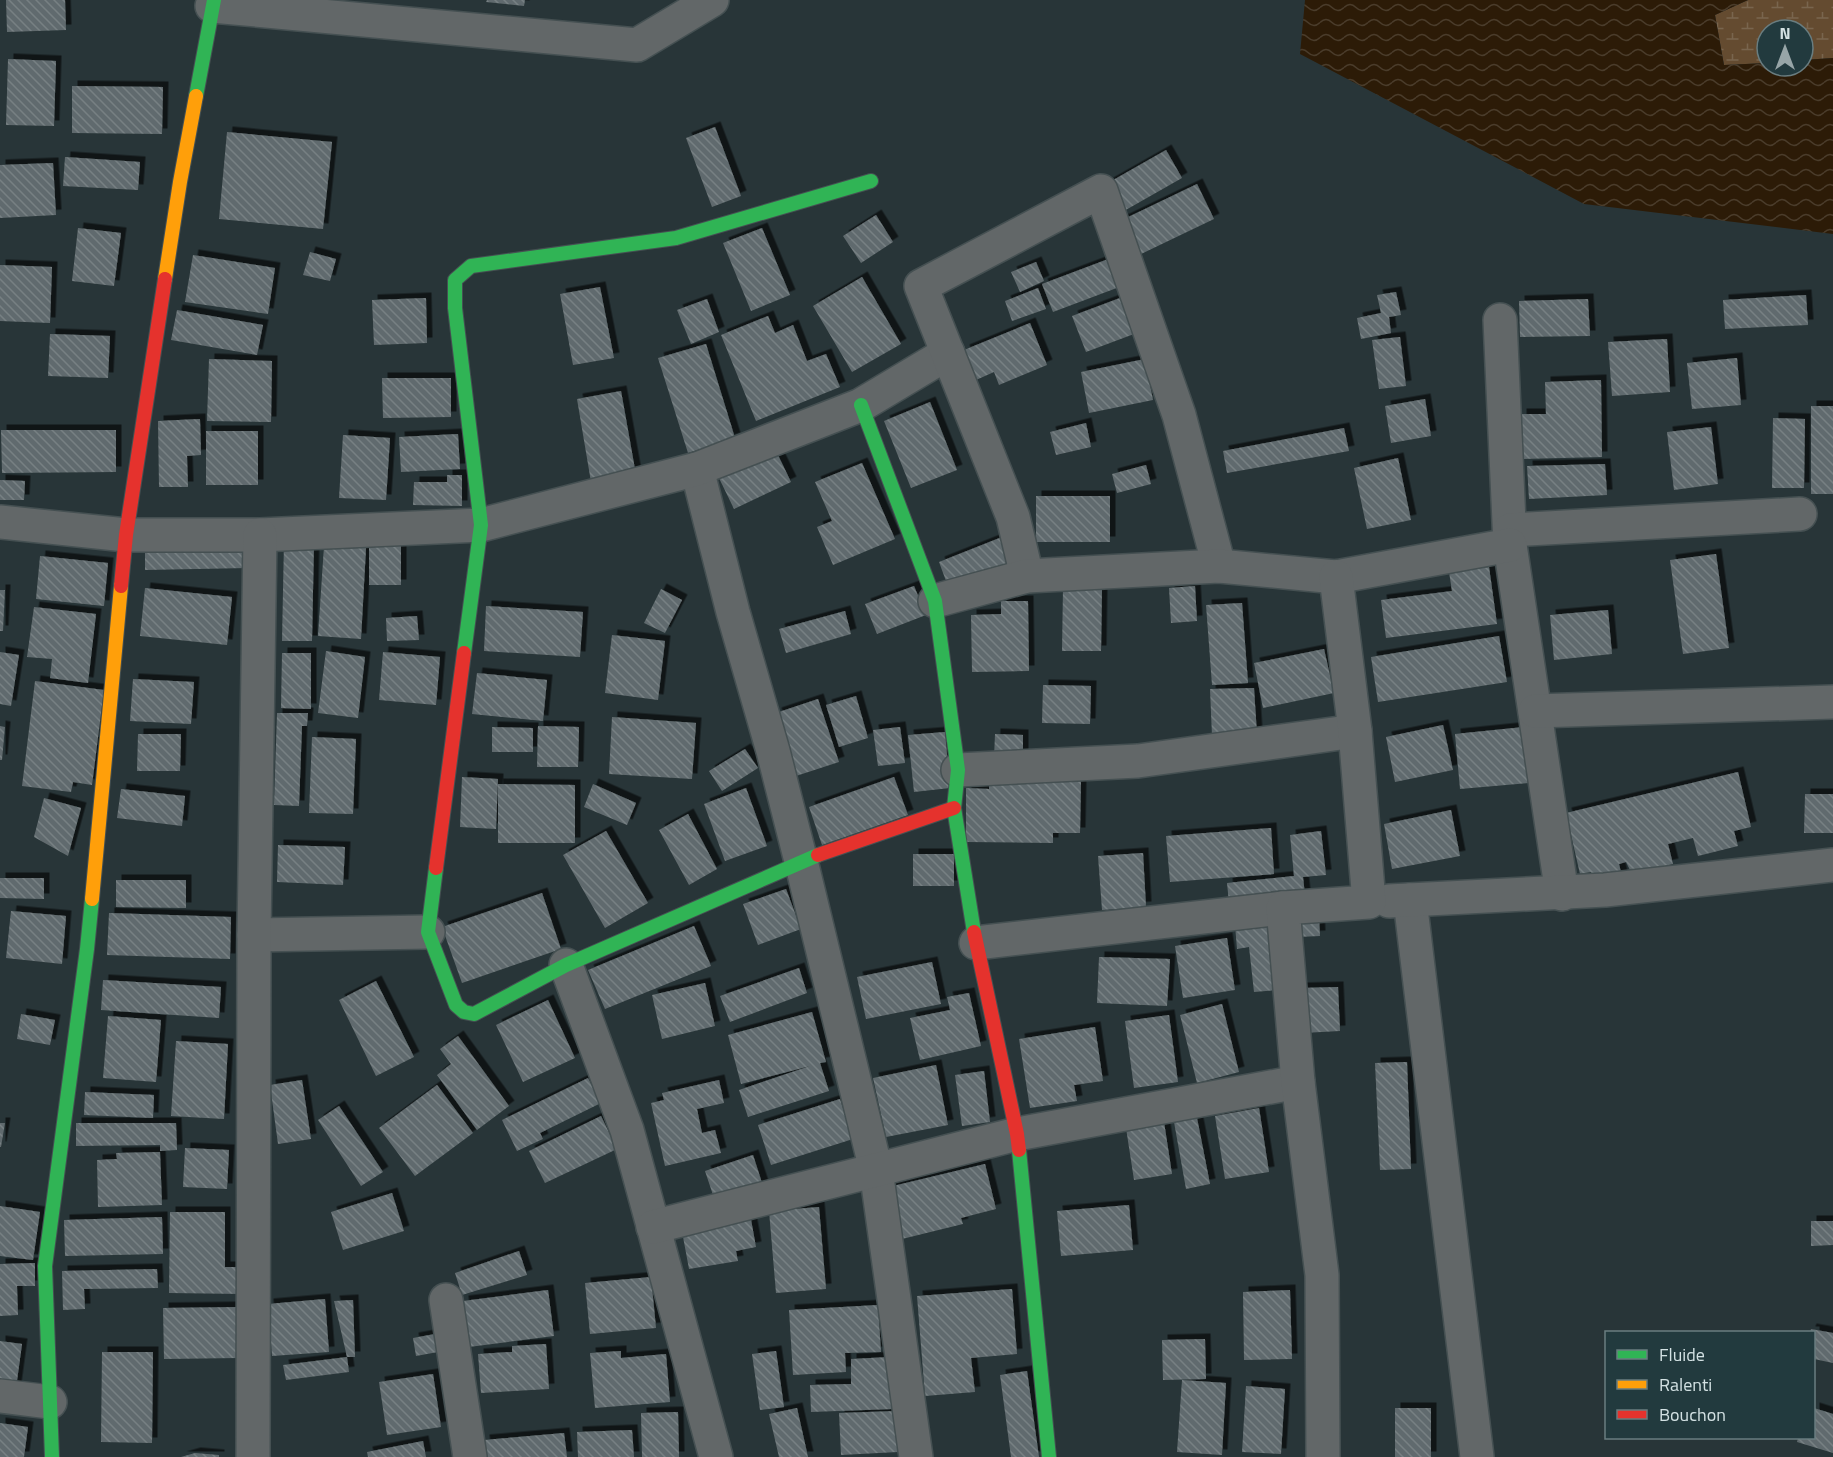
<svg xmlns="http://www.w3.org/2000/svg" width="1833" height="1457" font-family="'Titillium Web',sans-serif">
<defs>
<pattern id="wetland-marsh" width="20" height="14" patternUnits="userSpaceOnUse" patternTransform="scale(1.5)"><rect width="20" height="14" fill="#644b30"/><path d="M1 5h8M5 5V1M11 12h8M15 12V8" fill="none" stroke="#79654e"/></pattern>
<pattern id="water-waves" width="16" height="10" patternUnits="userSpaceOnUse" patternTransform="scale(1.5)"><rect width="16" height="10" fill="#2c1b07"/><path d="M0 5q4-4 8 0t8 0" fill="none" stroke="#4a3c2b"/></pattern>
<pattern id="building-back-hatch" width="6" height="6" patternUnits="userSpaceOnUse" patternTransform="scale(1.5)"><rect width="6" height="6" fill="#616b6e"/><path d="M-1 5l2 2M0 0l6 6M5-1l2 2" fill="none" stroke="#778083"/></pattern>
<filter id="shadow"><feDropShadow dx="5.5" dy="-5.5" stdDeviation="0" flood-color="#0009"/></filter>
</defs>
<rect width="100%" height="100%" fill="#283538"/>
<polygon fill="url(#wetland-marsh)" points="1748,0 1833,0 1833,58 1803,60 1803,30 1767,30 1767,63 1724,65 1715,15"/>
<polygon fill="url(#water-waves)" points="1305,0 1748,0 1715,15 1724,65 1767,63 1767,66 1803,66 1803,60 1833,58 1833,234 1584,204 1300,54"/>
<g fill="url(#building-back-hatch)" filter="url(#shadow)">
<polygon points="6,0 65,0 66,30 7,32"/>
<polygon points="487,0 525,0 524,6 486,2"/>
<polygon points="8,59 56,61 54,126 6,125"/>
<polygon points="72,86 163,87 162,134 72,133"/>
<polygon points="715,127 741,196 712,207 686,138"/>
<polygon points="227,132 332,142 323,229 219,219"/>
<polygon points="1166,150 1182,178 1124,211 1108,183"/>
<polygon points="65,157 140,162 138,190 63,186"/>
<polygon points="53,163 56,215 0,218 0,165"/>
<polygon points="1197,184 1214,219 1139,255 1122,220"/>
<polygon points="876,215 893,242 861,263 843,236"/>
<polygon points="78,228 121,233 114,286 72,281"/>
<polygon points="762,228 790,295 751,311 723,243"/>
<polygon points="310,252 336,259 330,281 303,275"/>
<polygon points="193,255 275,268 268,314 185,302"/>
<polygon points="1111,258 1122,286 1053,312 1042,284"/>
<polygon points="1036,262 1044,281 1020,292 1011,272"/>
<polygon points="0,265 52,267 50,323 0,321"/>
<polygon points="862,277 901,344 852,372 813,306"/>
<polygon points="600,287 614,358 573,365 560,294"/>
<polygon points="1038,288 1046,309 1012,321 1005,301"/>
<polygon points="1396,292 1401,315 1389,317 1391,333 1361,339 1357,318 1381,313 1377,295"/>
<polygon points="1806,295 1808,325 1725,329 1723,300"/>
<polygon points="426,298 427,343 374,345 372,300"/>
<polygon points="1120,298 1134,334 1086,352 1072,316"/>
<polygon points="707,299 719,332 691,344 677,310"/>
<polygon points="1588,299 1590,336 1520,337 1519,301"/>
<polygon points="177,310 263,325 257,355 171,340"/>
<polygon points="768,316 775,333 793,325 807,361 826,354 840,387 756,421 721,335"/>
<polygon points="1030,323 1047,365 999,385 994,372 976,380 964,350"/>
<polygon points="50,334 110,336 108,378 48,376"/>
<polygon points="1400,337 1406,386 1379,389 1372,340"/>
<polygon points="1667,339 1670,392 1612,396 1608,342"/>
<polygon points="706,344 735,438 688,453 658,358"/>
<polygon points="1737,358 1741,405 1692,409 1687,363"/>
<polygon points="209,359 272,361 271,422 207,421"/>
<polygon points="1145,359 1153,400 1089,413 1081,372"/>
<polygon points="382,378 451,378 451,417 383,418"/>
<polygon points="1601,380 1602,457 1522,459 1521,414 1546,414 1545,382"/>
<polygon points="621,391 636,475 591,482 577,399"/>
<polygon points="1425,399 1431,436 1391,443 1385,406"/>
<polygon points="930,402 957,470 911,488 884,421"/>
<rect x="1811" y="406" width="22" height="88"/>
<polygon points="1773,418 1805,419 1804,488 1772,488"/>
<polygon points="200,419 201,455 187,456 188,487 159,487 158,421"/>
<polygon points="1086,423 1091,447 1056,455 1050,432"/>
<polygon points="1711,427 1718,484 1674,490 1667,432"/>
<polygon points="1344,428 1349,451 1227,473 1223,451"/>
<polygon points="1,430 116,430 116,472 2,473"/>
<rect x="206" y="431" width="52" height="54"/>
<polygon points="458,434 460,469 401,472 399,437"/>
<polygon points="343,435 390,438 386,500 339,498"/>
<polygon points="775,449 791,482 734,509 718,476"/>
<polygon points="1398,458 1411,520 1367,529 1354,468"/>
<polygon points="862,463 895,539 833,565 817,527 832,521 815,482"/>
<polygon points="1605,464 1607,495 1529,499 1527,466"/>
<polygon points="1146,465 1151,484 1117,493 1112,474"/>
<polygon points="447,475 462,475 462,506 413,505 414,482 447,482"/>
<polygon points="0,480 25,481 24,500 0,500"/>
<rect x="1036" y="496" width="74" height="46"/>
<rect x="369" y="536" width="32" height="49"/>
<polygon points="1002,537 1013,564 949,589 939,562"/>
<polygon points="284,541 314,542 312,641 282,641"/>
<polygon points="247,543 248,568 145,570 145,545"/>
<polygon points="324,546 366,548 361,639 318,636"/>
<polygon points="1716,554 1729,648 1683,654 1670,560"/>
<polygon points="40,556 108,563 104,606 36,599"/>
<polygon points="1489,567 1497,624 1386,638 1381,600 1452,591 1449,572"/>
<polygon points="914,586 926,615 877,634 865,604"/>
<polygon points="1195,586 1197,621 1171,623 1169,588"/>
<polygon points="1063,587 1102,588 1101,651 1062,651"/>
<polygon points="145,588 232,597 227,645 140,636"/>
<polygon points="661,589 682,600 665,633 644,623"/>
<polygon points="0,590 5,590 3,631 0,631"/>
<polygon points="1001,601 1028,601 1029,671 972,672 971,615 1001,614"/>
<polygon points="1242,603 1248,683 1212,685 1206,605"/>
<polygon points="486,606 583,612 580,657 484,651"/>
<polygon points="34,607 96,614 88,683 50,678 52,659 27,657"/>
<polygon points="1608,610 1612,654 1554,660 1550,615"/>
<polygon points="845,611 851,634 786,653 779,629"/>
<polygon points="417,616 419,640 387,641 386,618"/>
<polygon points="612,635 665,641 658,700 605,693"/>
<polygon points="1499,636 1507,682 1378,702 1371,657"/>
<polygon points="1324,649 1334,693 1263,708 1254,663"/>
<polygon points="326,651 365,657 358,718 318,713"/>
<polygon points="0,652 19,655 11,706 0,704"/>
<polygon points="383,652 440,657 436,705 379,700"/>
<polygon points="282,653 311,653 311,709 281,708"/>
<polygon points="477,673 547,680 543,721 472,714"/>
<polygon points="133,679 194,682 191,724 130,721"/>
<polygon points="35,681 104,690 92,785 73,782 71,792 22,786"/>
<polygon points="1043,685 1091,686 1090,724 1042,723"/>
<polygon points="1254,688 1257,735 1212,736 1210,689"/>
<polygon points="856,696 868,738 839,747 826,705"/>
<polygon points="818,699 839,762 796,776 776,713"/>
<polygon points="277,713 308,713 307,726 302,726 299,806 274,805"/>
<polygon points="612,717 696,723 692,779 609,774"/>
<polygon points="1443,725 1453,770 1395,782 1386,737"/>
<polygon points="0,726 5,727 2,760 0,760"/>
<polygon points="538,726 579,727 578,767 537,767"/>
<polygon points="492,727 533,728 533,752 492,752"/>
<polygon points="900,727 905,763 878,766 873,730"/>
<polygon points="1524,727 1529,783 1460,789 1455,734"/>
<polygon points="945,732 950,788 914,792 908,735"/>
<polygon points="138,734 181,734 180,771 137,771"/>
<polygon points="995,734 1023,735 1023,759 994,758"/>
<polygon points="312,737 356,739 353,814 309,813"/>
<polygon points="745,749 758,768 722,791 709,771"/>
<polygon points="1738,772 1751,827 1734,831 1738,846 1698,856 1693,838 1668,844 1673,864 1632,874 1626,862 1619,864 1622,876 1593,882 1591,872 1580,874 1566,813"/>
<polygon points="462,777 498,779 496,829 460,827"/>
<polygon points="894,777 908,815 822,845 809,807"/>
<polygon points="989,779 1081,780 1080,833 1053,833 1053,843 966,842 966,788 989,789"/>
<polygon points="498,784 575,785 575,843 498,843"/>
<polygon points="593,784 636,803 627,825 584,807"/>
<polygon points="746,788 767,846 725,861 704,804"/>
<polygon points="121,789 185,796 182,826 117,818"/>
<polygon points="1805,794 1833,794 1833,833 1804,833"/>
<polygon points="44,798 81,808 68,856 34,837"/>
<polygon points="1451,810 1460,856 1392,869 1384,824"/>
<polygon points="688,814 717,869 689,885 659,830"/>
<polygon points="1271,828 1274,874 1170,882 1166,836"/>
<polygon points="606,831 648,903 605,928 563,855"/>
<polygon points="1321,831 1326,875 1303,877 1305,895 1229,903 1227,883 1294,876 1290,835"/>
<polygon points="278,845 345,847 343,885 277,882"/>
<polygon points="1143,853 1146,907 1102,910 1098,856"/>
<rect x="913" y="854" width="41" height="32"/>
<polygon points="0,878 44,878 44,899 0,898"/>
<polygon points="116,880 186,880 186,908 116,907"/>
<polygon points="786,889 801,929 758,945 743,904"/>
<polygon points="542,893 561,949 462,983 442,927"/>
<polygon points="11,911 66,916 62,964 6,958"/>
<polygon points="109,913 231,917 230,959 107,955"/>
<polygon points="1319,918 1320,936 1298,937 1297,920"/>
<polygon points="1271,922 1278,990 1254,992 1249,947 1237,949 1235,925"/>
<polygon points="694,926 711,966 605,1009 588,970"/>
<polygon points="1227,938 1235,990 1183,998 1175,946"/>
<polygon points="1099,957 1170,959 1167,1006 1097,1003"/>
<polygon points="932,962 941,1004 866,1019 857,977"/>
<polygon points="799,968 807,993 730,1022 720,996"/>
<polygon points="103,980 221,987 219,1018 101,1010"/>
<polygon points="376,981 414,1057 376,1076 339,1000"/>
<polygon points="705,983 715,1026 662,1039 652,995"/>
<polygon points="1338,987 1340,1031 1303,1033 1301,988"/>
<polygon points="969,993 981,1046 920,1060 910,1018 950,1010 947,997"/>
<polygon points="548,1000 575,1058 523,1082 496,1025"/>
<polygon points="1222,1004 1239,1072 1197,1083 1180,1015"/>
<polygon points="812,1012 826,1062 820,1063 829,1091 748,1117 739,1090 810,1066 741,1084 728,1035"/>
<polygon points="21,1014 55,1020 50,1045 17,1039"/>
<polygon points="1169,1015 1178,1082 1134,1088 1125,1021"/>
<polygon points="108,1016 161,1020 156,1082 103,1078"/>
<polygon points="1095,1027 1103,1081 1074,1085 1077,1101 1030,1108 1019,1039"/>
<polygon points="458,1036 509,1106 477,1130 437,1075 451,1064 440,1049"/>
<polygon points="176,1041 228,1044 224,1119 171,1116"/>
<polygon points="1407,1062 1411,1169 1380,1170 1375,1063"/>
<polygon points="936,1065 948,1125 886,1137 873,1078"/>
<polygon points="984,1071 990,1122 962,1126 955,1075"/>
<polygon points="588,1078 601,1103 540,1133 543,1139 517,1151 502,1120"/>
<polygon points="302,1080 311,1139 278,1144 270,1085"/>
<polygon points="719,1080 724,1103 697,1109 702,1133 715,1130 721,1153 665,1166 651,1103 664,1100 662,1093"/>
<polygon points="437,1085 473,1133 415,1176 379,1128"/>
<polygon points="85,1092 154,1095 153,1118 84,1115"/>
<polygon points="840,1099 853,1139 771,1165 758,1125"/>
<polygon points="339,1106 383,1172 361,1186 318,1120"/>
<polygon points="1259,1108 1269,1172 1225,1179 1215,1116"/>
<polygon points="601,1116 617,1149 545,1183 529,1151"/>
<polygon points="1197,1118 1210,1184 1186,1189 1174,1122"/>
<polygon points="1164,1122 1172,1174 1134,1180 1126,1128"/>
<polygon points="0,1123 5,1123 1,1147 0,1147"/>
<polygon points="76,1123 176,1123 177,1150 160,1151 160,1145 76,1146"/>
<polygon points="185,1148 229,1150 227,1189 183,1187"/>
<polygon points="160,1152 162,1205 98,1207 97,1160 117,1159 116,1153"/>
<polygon points="753,1155 763,1186 715,1201 705,1171"/>
<polygon points="985,1164 996,1209 961,1218 963,1224 902,1239 889,1187"/>
<polygon points="392,1193 404,1231 343,1250 331,1212"/>
<polygon points="1129,1205 1133,1250 1061,1256 1057,1211"/>
<polygon points="0,1206 40,1212 33,1260 0,1256"/>
<polygon points="819,1207 826,1289 776,1293 769,1211"/>
<polygon points="170,1212 225,1212 225,1267 242,1267 242,1294 169,1293"/>
<polygon points="750,1214 756,1247 736,1251 738,1261 689,1269 681,1226"/>
<polygon points="162,1217 163,1254 65,1256 64,1220"/>
<polygon points="1811,1221 1833,1221 1833,1245 1811,1246"/>
<polygon points="519,1251 527,1275 462,1295 455,1273"/>
<polygon points="35,1263 35,1286 17,1286 18,1315 0,1316 0,1264"/>
<polygon points="157,1269 158,1288 84,1289 85,1309 63,1310 62,1271"/>
<polygon points="651,1277 656,1328 590,1334 585,1283"/>
<polygon points="1012,1289 1017,1354 971,1358 975,1392 925,1396 917,1296"/>
<polygon points="548,1290 554,1336 469,1347 463,1301"/>
<polygon points="1290,1290 1292,1359 1244,1360 1243,1292"/>
<polygon points="325,1299 329,1352 272,1356 268,1304"/>
<polygon points="353,1300 355,1357 347,1357 349,1372 286,1380 283,1365 347,1357 334,1301"/>
<polygon points="878,1305 881,1352 845,1353 846,1372 793,1375 789,1310"/>
<polygon points="239,1307 239,1358 164,1359 163,1308"/>
<polygon points="1811,1329 1833,1333 1833,1363 1814,1359 1814,1332 1810,1332"/>
<polygon points="435,1334 438,1352 416,1356 413,1338"/>
<polygon points="1205,1339 1206,1379 1163,1380 1162,1340"/>
<polygon points="0,1341 22,1344 16,1388 0,1386"/>
<polygon points="546,1344 549,1389 481,1393 478,1354 512,1352 512,1346"/>
<polygon points="621,1351 621,1358 666,1354 670,1402 595,1408 590,1353"/>
<polygon points="776,1351 784,1407 760,1410 752,1354"/>
<polygon points="102,1352 153,1352 152,1443 101,1442"/>
<polygon points="890,1357 892,1409 811,1412 810,1385 851,1384 851,1359"/>
<polygon points="1027,1371 1039,1457 1011,1457 1000,1375"/>
<polygon points="433,1374 441,1427 387,1435 379,1382"/>
<polygon points="1182,1380 1226,1383 1222,1455 1177,1452"/>
<polygon points="1246,1386 1285,1389 1281,1454 1242,1452"/>
<polygon points="797,1408 808,1457 779,1457 769,1414"/>
<rect x="1395" y="1408" width="36" height="49"/>
<polygon points="1814,1408 1833,1414 1833,1453 1797,1442 1798,1438 1814,1438"/>
<polygon points="897,1411 898,1452 841,1455 839,1413"/>
<polygon points="678,1412 679,1457 642,1457 641,1413"/>
<polygon points="0,1423 28,1427 24,1457 0,1457"/>
<polygon points="632,1430 634,1457 578,1457 577,1432"/>
<polygon points="564,1433 567,1457 486,1457 484,1440"/>
<polygon points="423,1441 426,1457 368,1457 367,1452"/>
<polygon points="195,1453 219,1455 219,1457 181,1457"/>
</g>
<g fill="none" stroke-linecap="round" stroke-linejoin="round">
<g stroke="#455052" stroke-width="36">
<g id="street">
<polyline points="212,6 637,45 712,0"/>
<polyline points="1500,320 1510,545 1562,894"/>
<polyline points="697,469 733,612 773,751 801,861 876,1170 916,1457"/>
<polyline points="0,522 126,535 260,535 481,525 697,469 861,405 948,353"/>
<polyline points="1510,530 1800,514"/>
<polyline points="1027,576 1013,517 921,286 1101,191 1179,415 1219,566"/>
<polyline points="935,601 1027,576 1219,566 1336,577 1510,545"/>
<polyline points="1535,711 1833,702"/>
<polyline points="958,770 1138,761 1355,731"/>
<polyline points="1410,900 1477,1457"/>
<polyline points="1389,901 1605,890 1833,865"/>
<polyline points="254,935 428,932"/>
<polyline points="976,943 1283,908"/>
<polyline points="566,965 627,1130 716,1457"/>
<polyline points="653,1227 1017,1134 1298,1082"/>
<polyline points="446,1300 470,1457"/>
<polyline points="0,1396 50,1402"/>
<polyline points="253,1457 254,935 260,535"/>
<polyline points="1323,1457 1322,1275 1298,1082 1283,908 1369,902 1355,731 1336,577"/>
</g>
</g>
<g stroke="#455052" stroke-width="16">
<g id="fast">
<polyline points="196,96 214,0"/>
<polyline points="861,405 935,601 958,770 954,808 974,932"/>
<polyline points="464,653 481,525 455,308 455,280 471,266 676,238 871,181"/>
<polyline points="436,868 428,932 456,1005 464,1012 474,1014 566,965 818,855"/>
<polyline points="1019,1150 1049,1457"/>
<polyline points="52,1457 45,1266 87,949 92,899"/>
</g>
</g>
<g stroke="#455052" stroke-width="16">
<g id="slow">
<polyline points="165,279 180,182 196,96"/>
<polyline points="92,899 121,586"/>
</g>
</g>
<g stroke="#455052" stroke-width="16">
<g id="jam">
<polyline points="121,586 126,535 165,279"/>
<polyline points="818,855 954,808"/>
<polyline points="436,868 464,653"/>
<polyline points="974,932 1017,1134 1019,1150"/>
</g>
</g>
<use href="#street" stroke="#626768" stroke-width="33"/>
<use href="#fast" stroke="#30b455" stroke-width="14"/>
<use href="#slow" stroke="#ff9f0a" stroke-width="14"/>
<use href="#jam" stroke="#e5322d" stroke-width="14"/>
</g>
<rect x="1605" y="1331" width="210" height="108" fill="#223a3e" stroke="#697d80" stroke-width="1.5"/>
<rect x="1617" y="1350" width="30" height="9" fill="#30b455" stroke="#697d80" stroke-width="1.5"/>
<text x="1659" y="1361" font-size="18" fill="#d3e1e3">Fluide</text>
<rect x="1617" y="1380" width="30" height="9" fill="#ff9f0a" stroke="#697d80" stroke-width="1.5"/>
<text x="1659" y="1391" font-size="18" fill="#d3e1e3">Ralenti</text>
<rect x="1617" y="1410" width="30" height="9" fill="#e5322d" stroke="#697d80" stroke-width="1.5"/>
<text x="1659" y="1421" font-size="18" fill="#d3e1e3">Bouchon</text>
<g transform="translate(1785 48)"><circle r="28" fill="#223a3e" stroke="#697d80" stroke-width="1.5"/>
<path d="M0-4.5L10 22L0 15L-10 22Z" fill="#97a5a7"/>
<text y="-9" font-size="16" font-weight="bold" text-anchor="middle" fill="#d3e1e3">N</text>
</g>
</svg>
